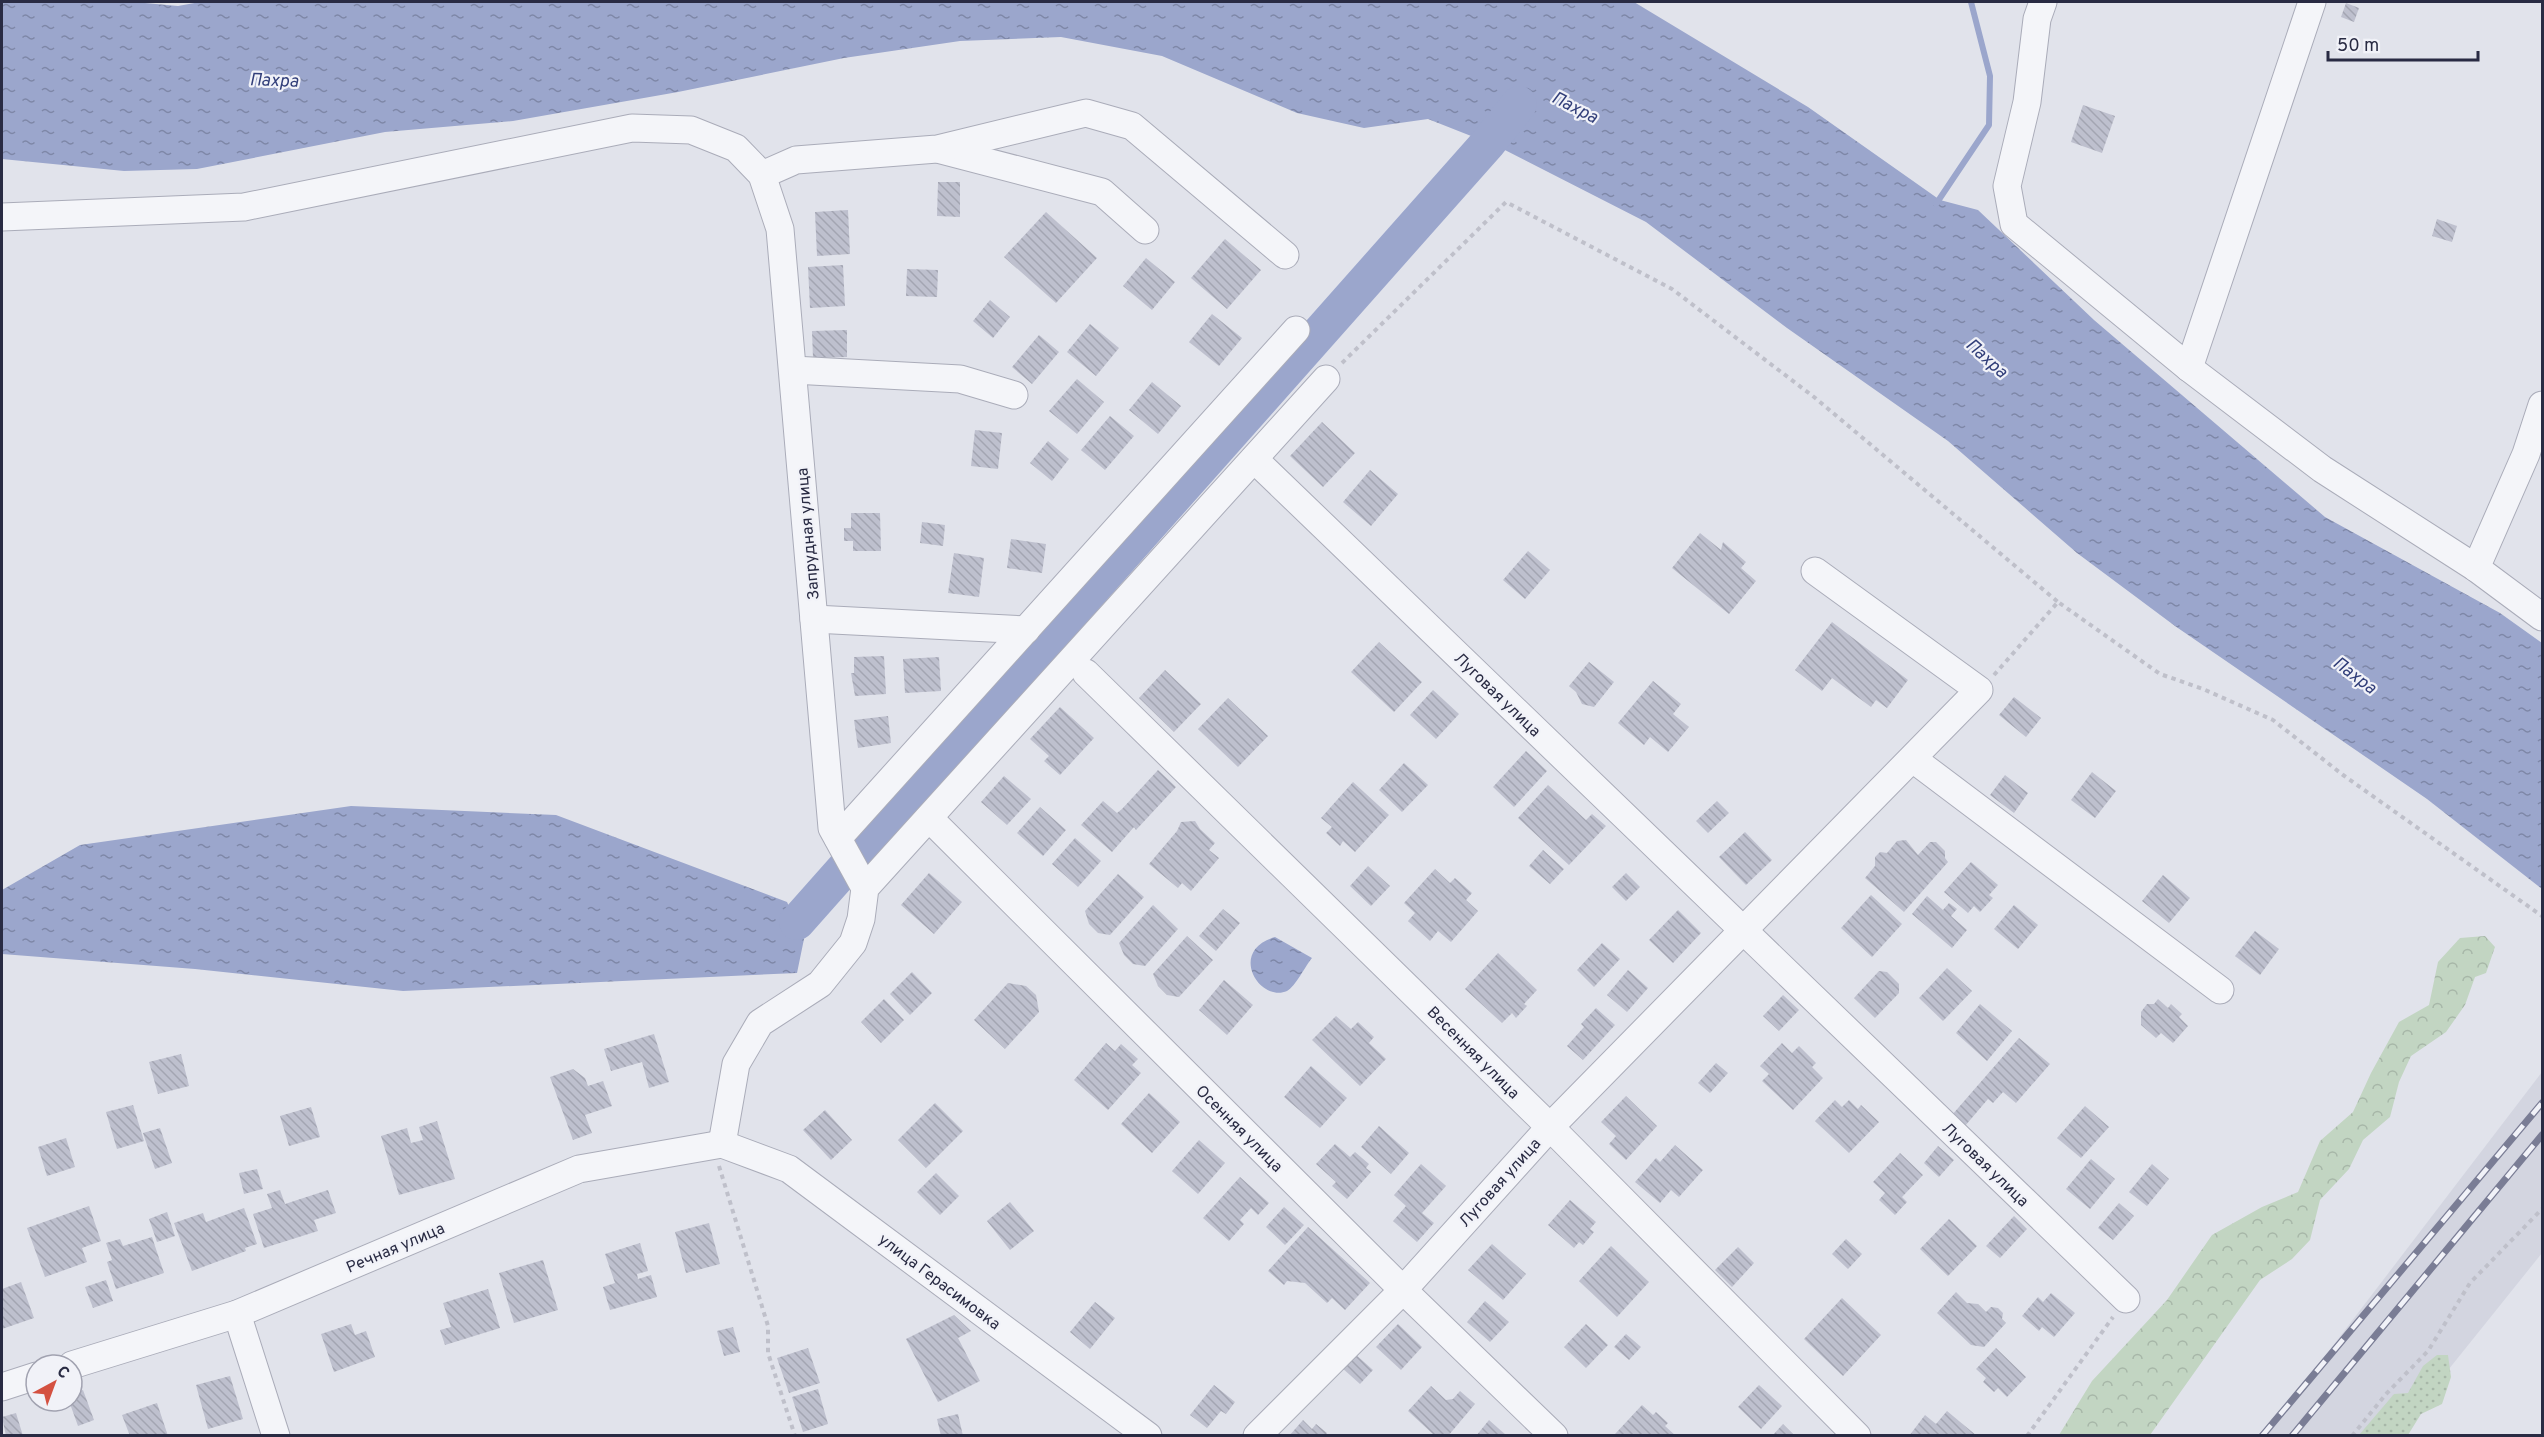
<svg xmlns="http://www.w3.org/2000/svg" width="2544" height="1437" font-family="Overpass,sans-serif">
<defs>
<pattern id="grass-dots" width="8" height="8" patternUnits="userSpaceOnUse" patternTransform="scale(1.5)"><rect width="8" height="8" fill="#c2d5c2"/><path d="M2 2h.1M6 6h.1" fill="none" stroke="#a7b7a8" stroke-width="1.8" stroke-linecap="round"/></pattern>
<pattern id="forest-crowns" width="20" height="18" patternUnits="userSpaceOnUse" patternTransform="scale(1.5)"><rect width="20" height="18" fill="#c2d5c2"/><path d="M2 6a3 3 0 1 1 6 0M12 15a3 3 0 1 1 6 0" fill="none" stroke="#a7b7a8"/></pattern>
<pattern id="water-ripples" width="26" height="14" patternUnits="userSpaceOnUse" patternTransform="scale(1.5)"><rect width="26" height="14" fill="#9ba6cc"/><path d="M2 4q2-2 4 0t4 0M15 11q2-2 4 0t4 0" fill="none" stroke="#7e87a7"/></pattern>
<pattern id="building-back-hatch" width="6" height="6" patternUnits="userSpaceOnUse" patternTransform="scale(1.5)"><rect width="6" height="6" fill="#bec0ce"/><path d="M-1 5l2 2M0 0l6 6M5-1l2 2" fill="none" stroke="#a3a5b2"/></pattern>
</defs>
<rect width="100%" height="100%" fill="#e1e3eb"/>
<polygon fill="#d3d5e0" points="2542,1072 2542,1253 2396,1435 2264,1436"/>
<polygon fill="url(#grass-dots)" points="2437,1355 2448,1355 2451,1377 2442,1404 2421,1414 2408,1435 2359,1435 2394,1394 2408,1393 2423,1366"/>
<polygon fill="url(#forest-crowns)" points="2485,936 2495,947 2486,973 2475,977 2465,1005 2446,1032 2411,1056 2399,1082 2390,1117 2363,1140 2349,1169 2320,1200 2310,1240 2292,1259 2260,1280 2150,1435 2059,1435 2092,1381 2167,1300 2212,1235 2262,1207 2298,1192 2320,1141 2353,1112 2371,1073 2399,1022 2429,1005 2438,962 2460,938"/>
<g fill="url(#water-ripples)">
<polygon points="2,2 134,2 178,6 200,2 1634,2 1808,107 1940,200 1978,210 2094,320 2325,517 2500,613 2542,643 2542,889 2427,799 2175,626 2077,553 1948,441 1787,328 1646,222 1499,147 1428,119 1364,128 1297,113 1162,56 1061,37 960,41 844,58 678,92 513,121 385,132 197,169 124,171 2,159"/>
<polygon points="351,806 556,815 787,902 804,939 797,973 403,991 195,969 2,954 2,890 80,845"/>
<path d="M 1275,937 L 1312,958 C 1306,965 1295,987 1287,991 C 1260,1003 1227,951 1275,937 Z"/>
</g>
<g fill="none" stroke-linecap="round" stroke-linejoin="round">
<polyline stroke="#9ba6cc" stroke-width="6" points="1936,204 1989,125 1990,76 1971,2"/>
<polyline stroke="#9ba6cc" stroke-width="36" points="797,922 1488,143 1519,104"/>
</g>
<g fill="url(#building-back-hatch)">
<polygon points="2346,3 2359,8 2354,22 2341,17"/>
<polygon points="2083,105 2115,116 2102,153 2071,142"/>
<polygon points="938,182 960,182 960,217 937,216"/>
<polygon points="848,210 850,254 817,256 815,212"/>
<polygon points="1046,212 1097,258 1056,303 1004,257"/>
<polygon points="2437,219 2457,226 2452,242 2432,236"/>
<polygon points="1225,239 1261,270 1227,309 1191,278"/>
<polygon points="1146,258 1175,282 1152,310 1123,286"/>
<polygon points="843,265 845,306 810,308 808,267"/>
<polygon points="907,269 938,270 937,297 906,296"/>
<polygon points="990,300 1010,317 993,338 973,321"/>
<polygon points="1212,314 1242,338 1219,366 1189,342"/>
<polygon points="1090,324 1119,348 1096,376 1067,352"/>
<polygon points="847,330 847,357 813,358 812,331"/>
<polygon points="1039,335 1059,352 1032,384 1012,367"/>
<polygon points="1077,379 1104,402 1077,434 1049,411"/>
<polygon points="1152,382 1181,406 1158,434 1129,410"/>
<polygon points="1110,416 1134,436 1105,470 1081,450"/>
<polygon points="1322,422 1355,453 1323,487 1290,456"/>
<polygon points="975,430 1002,433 998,469 971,466"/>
<polygon points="1048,441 1069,459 1052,481 1030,463"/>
<polygon points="1370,470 1398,494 1371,526 1343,502"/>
<polygon points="851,513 880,513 881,551 853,551 853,541 844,541 844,528 851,528"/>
<polygon points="922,522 945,525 943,546 920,543"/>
<polygon points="1700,533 1721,550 1723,542 1746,562 1741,568 1756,581 1729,614 1672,568"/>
<polygon points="1011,539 1046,544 1042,573 1007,568"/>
<polygon points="1528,551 1550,570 1525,599 1503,580"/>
<polygon points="954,553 984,558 979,597 948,593"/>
<polygon points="1832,622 1908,680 1887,708 1876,700 1871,707 1832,678 1822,691 1795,670"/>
<polygon points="1379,642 1422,682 1394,712 1351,672"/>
<polygon points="884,656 886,694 855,696 851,673 854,673 854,657"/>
<polygon points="939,657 941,691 905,693 903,659"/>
<polygon points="1589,662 1614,682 1594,707 1582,704 1576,692 1569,686"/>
<polygon points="1165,670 1201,704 1174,732 1139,698"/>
<polygon points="1653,681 1681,704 1673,714 1689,727 1668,752 1650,737 1644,745 1618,723"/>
<polygon points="1433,690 1459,714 1436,739 1410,715"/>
<polygon points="2014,697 2041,718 2026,737 1999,715"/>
<polygon points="1228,698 1268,736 1238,767 1198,729"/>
<polygon points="1060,707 1094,738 1060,775 1044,761 1049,756 1030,739"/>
<polygon points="888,716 891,743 858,748 854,720"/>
<polygon points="1526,751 1547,771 1514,807 1493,787"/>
<polygon points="1404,763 1428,785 1402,812 1379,790"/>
<polygon points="1158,770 1176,787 1136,830 1134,827 1112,852 1081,825 1103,801 1117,813 1122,809"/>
<polygon points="2092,772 2116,791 2095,818 2071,800"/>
<polygon points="2005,775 2028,793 2014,813 1990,795"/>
<polygon points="1004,776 1031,799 1007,825 981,802"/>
<polygon points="1353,782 1389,815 1355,852 1343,841 1340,846 1326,833 1332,827 1321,818"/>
<polygon points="1548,785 1586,820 1592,814 1606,826 1569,865 1518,818"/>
<polygon points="1717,801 1729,813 1708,833 1696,821"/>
<polygon points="1040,807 1066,830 1043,856 1017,833"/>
<polygon points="1195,821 1200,829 1215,843 1209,850 1219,858 1191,891 1182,883 1178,888 1149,864 1177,831 1181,822"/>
<polygon points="1745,832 1772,860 1746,885 1719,857"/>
<polygon points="1075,838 1101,861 1078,887 1052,864"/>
<polygon points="1906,840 1918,855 1930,842 1936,842 1945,851 1945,858 1948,862 1904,912 1865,878 1875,866 1875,857 1880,852 1887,853 1897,841"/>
<polygon points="1543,850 1564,869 1550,884 1529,866"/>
<polygon points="1971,862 1998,885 1989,895 1993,898 1980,912 1974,906 1968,913 1944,892"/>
<polygon points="1368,866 1390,886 1371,906 1350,886"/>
<polygon points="1435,869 1450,883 1455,878 1472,893 1466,900 1478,911 1451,942 1438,931 1430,941 1408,921 1415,913 1404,903"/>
<polygon points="929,873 962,902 934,934 901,905"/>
<polygon points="1626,873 1640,887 1626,901 1612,887"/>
<polygon points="1118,874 1144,897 1110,935 1098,933 1089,924 1085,911"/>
<polygon points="2163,875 2190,898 2169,923 2142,901"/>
<polygon points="1871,895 1902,924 1872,957 1841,928"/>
<polygon points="1927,896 1943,910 1949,903 1957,909 1951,916 1967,930 1952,948 1912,914"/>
<polygon points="1153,905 1178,929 1145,966 1133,964 1124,955 1119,943"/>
<polygon points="2014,905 2038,925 2018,949 1994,929"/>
<polygon points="1223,909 1240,923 1216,951 1199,936"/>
<polygon points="1678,910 1701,933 1673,963 1649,940"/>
<polygon points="2255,931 2279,949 2260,975 2235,956"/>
<polygon points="1187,936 1213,960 1179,997 1167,995 1158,986 1153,974"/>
<polygon points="1602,943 1620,959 1594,987 1577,970"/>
<polygon points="1498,953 1537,990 1524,1004 1527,1006 1516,1018 1512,1013 1502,1023 1465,989"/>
<polygon points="1947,968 1972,991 1943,1021 1919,998"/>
<polygon points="1628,970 1648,988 1627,1012 1607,995"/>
<polygon points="1879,971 1887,972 1899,984 1899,993 1875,1018 1854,998"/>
<polygon points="912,972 932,993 910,1015 890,994"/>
<polygon points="1224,980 1253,1005 1227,1035 1199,1010"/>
<polygon points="1008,983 1026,986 1036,995 1039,1012 1005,1049 974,1020"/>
<polygon points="1783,995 1799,1010 1779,1031 1763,1016"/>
<polygon points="884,999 904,1020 881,1043 861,1022"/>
<polygon points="2158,999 2168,1008 2171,1004 2182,1014 2179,1017 2188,1026 2173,1043 2161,1033 2156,1038 2141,1025 2141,1012 2147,1004 2154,1004"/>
<polygon points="1980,1004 2012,1031 1987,1061 1956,1033"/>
<polygon points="1596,1008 1615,1025 1583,1060 1567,1046 1584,1027 1581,1024"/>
<polygon points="1336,1016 1351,1029 1358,1022 1374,1037 1369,1043 1386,1059 1360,1086 1312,1040"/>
<polygon points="654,1034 669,1082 649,1088 642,1062 611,1071 604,1049"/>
<polygon points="2019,1038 2050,1064 2016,1103 2003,1092 1993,1103 1988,1099 1965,1126 1952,1115"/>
<polygon points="1106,1043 1115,1051 1121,1044 1138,1059 1132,1065 1141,1073 1108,1110 1074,1080"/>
<polygon points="1782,1043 1792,1053 1799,1046 1816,1063 1812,1067 1823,1078 1793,1110 1762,1081 1769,1074 1760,1066"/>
<polygon points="181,1054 189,1086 158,1094 149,1062"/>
<polygon points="1716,1063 1728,1073 1710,1093 1698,1083"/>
<polygon points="1311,1066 1347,1098 1320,1128 1284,1097"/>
<polygon points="573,1069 585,1078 588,1086 603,1081 612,1106 585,1115 592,1133 573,1140 550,1077"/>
<polygon points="1149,1093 1180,1122 1152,1153 1121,1124"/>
<polygon points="1626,1096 1657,1126 1626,1160 1609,1144 1616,1136 1601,1122"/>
<polygon points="1835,1100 1842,1107 1849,1100 1858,1109 1861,1105 1879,1122 1849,1153 1815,1121"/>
<polygon points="935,1103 963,1131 926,1168 898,1140"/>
<polygon points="133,1105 144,1141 117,1149 106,1112"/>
<polygon points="2085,1106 2109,1127 2081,1158 2057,1138"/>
<polygon points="311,1107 320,1137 289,1146 280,1116"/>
<polygon points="825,1110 852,1140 831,1160 803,1130"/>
<polygon points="437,1121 455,1179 399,1195 381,1136 407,1128 411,1143 423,1140 419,1127"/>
<polygon points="1379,1126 1409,1153 1391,1174 1361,1147"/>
<polygon points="160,1128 172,1163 155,1169 143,1133"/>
<polygon points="66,1138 75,1167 47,1176 38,1147"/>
<polygon points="1199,1140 1225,1163 1198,1194 1172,1171"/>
<polygon points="1335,1144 1350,1157 1355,1152 1369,1164 1366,1168 1371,1172 1347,1199 1332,1186 1336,1182 1316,1164"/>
<polygon points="1675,1145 1703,1170 1679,1197 1671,1190 1660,1203 1635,1182 1656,1158 1660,1162"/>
<polygon points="1938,1146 1954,1160 1939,1177 1924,1163"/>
<polygon points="1900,1153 1923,1175 1902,1197 1907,1202 1895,1215 1879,1200 1885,1193 1873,1182"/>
<polygon points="2091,1159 2115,1179 2090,1209 2066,1189"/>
<polygon points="1421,1164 1446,1186 1422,1213 1434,1223 1417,1242 1393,1221 1406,1206 1394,1195"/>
<polygon points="2152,1164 2169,1179 2147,1206 2129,1192"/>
<polygon points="257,1169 263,1189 244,1194 239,1173"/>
<polygon points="936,1173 959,1196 940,1215 917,1192"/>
<polygon points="1240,1177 1269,1203 1258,1215 1251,1208 1240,1220 1244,1224 1229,1241 1203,1218"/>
<polygon points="280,1190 285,1204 328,1190 336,1213 314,1220 318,1231 264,1248 253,1214 272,1208 267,1194"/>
<polygon points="1570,1200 1596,1222 1590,1229 1594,1232 1583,1245 1579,1242 1574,1248 1548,1225"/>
<polygon points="1010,1202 1034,1231 1010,1250 987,1221"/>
<polygon points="2119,1203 2134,1216 2113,1240 2098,1228"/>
<polygon points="89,1206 101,1241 82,1248 87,1262 45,1277 27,1228"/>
<polygon points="1284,1207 1304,1225 1285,1245 1266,1227"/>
<polygon points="244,1208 257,1244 245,1248 246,1251 192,1271 174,1223 203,1213 206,1222"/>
<polygon points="167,1212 175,1236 157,1242 149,1219"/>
<polygon points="2014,1216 2027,1229 2000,1258 1986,1246"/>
<polygon points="1949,1219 1977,1246 1948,1276 1920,1249"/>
<polygon points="709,1223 720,1264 686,1273 675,1232"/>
<polygon points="1308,1227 1370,1283 1345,1310 1332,1298 1327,1303 1305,1283 1287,1281 1284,1285 1268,1271"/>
<polygon points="152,1237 164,1273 116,1289 107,1262 112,1260 106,1243 120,1239 123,1246"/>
<polygon points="1846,1239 1862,1254 1848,1269 1832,1254"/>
<polygon points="640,1243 648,1271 637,1274 638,1279 651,1275 657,1297 610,1310 603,1287 615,1283 605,1254"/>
<polygon points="1492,1244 1526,1274 1503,1300 1468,1270"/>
<polygon points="1611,1246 1649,1282 1617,1317 1579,1281"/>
<polygon points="1738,1247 1754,1263 1732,1287 1715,1270"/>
<polygon points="543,1260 558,1310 514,1323 499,1273"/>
<polygon points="106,1280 113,1301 93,1308 85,1287"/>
<polygon points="21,1282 34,1318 2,1329 2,1289"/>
<polygon points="488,1289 500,1328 445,1345 440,1330 451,1327 443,1303"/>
<polygon points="1956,1292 1967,1303 1978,1304 1986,1312 1991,1307 1998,1308 2003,1313 2002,1319 2006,1323 1984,1347 1971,1345 1937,1313"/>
<polygon points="2051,1293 2075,1313 2054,1337 2042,1327 2039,1331 2022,1316 2038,1297 2043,1302"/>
<polygon points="1842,1298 1881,1335 1843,1376 1804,1339"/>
<polygon points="1485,1301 1509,1322 1490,1342 1467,1322"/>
<polygon points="1095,1302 1115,1318 1090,1349 1070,1332"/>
<polygon points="954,1315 971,1331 958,1338 980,1381 938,1402 906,1339"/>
<polygon points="351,1324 355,1335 366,1331 375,1357 334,1372 321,1334"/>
<polygon points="1398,1324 1422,1347 1401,1370 1376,1347"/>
<polygon points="1586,1324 1608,1345 1586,1368 1564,1347"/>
<polygon points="733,1327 740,1352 724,1356 717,1331"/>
<polygon points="1626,1334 1641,1347 1629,1360 1614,1347"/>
<polygon points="808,1348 820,1383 789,1393 777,1358"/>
<polygon points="1996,1348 2026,1377 2007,1397 1998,1388 1994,1392 1983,1382 1986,1378 1976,1369"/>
<polygon points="1354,1353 1373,1370 1360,1384 1341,1367"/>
<polygon points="230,1376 243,1419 208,1429 196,1385"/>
<polygon points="1214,1385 1235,1402 1226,1414 1221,1411 1207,1428 1190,1415"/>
<polygon points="1759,1385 1782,1406 1761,1429 1738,1407"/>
<polygon points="1431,1386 1446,1400 1453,1399 1460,1391 1475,1404 1448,1436 1435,1436 1408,1411"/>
<polygon points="818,1389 828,1424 803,1432 792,1397"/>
<polygon points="83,1390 94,1420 78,1426 69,1401 72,1401 72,1394"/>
<polygon points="157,1403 168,1436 130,1436 122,1415"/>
<polygon points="1642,1405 1653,1415 1656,1412 1668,1423 1665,1426 1676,1436 1616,1436 1615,1434"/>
<polygon points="1947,1411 1977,1436 1909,1436 1925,1415 1936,1424"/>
<polygon points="16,1413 23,1436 6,1436 2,1417"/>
<polygon points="958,1414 963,1436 941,1436 937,1419"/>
<polygon points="1303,1420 1312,1429 1316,1424 1327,1433 1325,1436 1289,1436"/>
<polygon points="1489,1420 1507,1436 1476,1436"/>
<polygon points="1783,1424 1795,1436 1772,1436"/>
</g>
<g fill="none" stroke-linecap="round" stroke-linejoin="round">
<g stroke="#aaacb9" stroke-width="29">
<g id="minor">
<polyline points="2043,2 2037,19 2027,102 2007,186 2014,224 2189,368 2322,469 2476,568 2542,617"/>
<polyline points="941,150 1102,192 1145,230"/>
<polyline points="762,175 796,160 937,149 1086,113 1132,126 1285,255"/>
<polyline points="2,217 244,207 632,128 691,130 736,148 762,175 780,229 832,828 865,888"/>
<polyline points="2189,368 2312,2"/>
<polyline points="793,370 960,379 1014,395"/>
<polyline points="1254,459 2126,1299"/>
<polyline points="2476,568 2526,454 2542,405"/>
<polyline points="814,619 1026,630"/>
<polyline points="1086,673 1550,1127 1857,1436"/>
<polyline points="1913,759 2220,990"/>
<polyline points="929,818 1403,1290 1554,1436"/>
<polyline points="838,838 1296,330"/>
<polyline points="722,1144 736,1064 760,1023 820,984 853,943 861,919 865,888 1326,379"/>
<polyline points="722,1144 789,1169 1148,1436"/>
<polyline points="237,1314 276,1436"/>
<polyline points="72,1365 237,1314 579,1169 722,1144"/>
<polyline points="2,1387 36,1376"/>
<polyline points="1257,1436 1403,1290 1550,1127 1979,690 1815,571"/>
</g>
</g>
<g stroke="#bfc0ca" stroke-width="4" stroke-dasharray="4.5 4.5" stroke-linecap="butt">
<polyline points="1342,363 1506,202 1672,289 1814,397 2058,602"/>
<polyline points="1994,675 2058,602 2160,674 2203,689 2273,720 2343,775 2542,916"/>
<polyline points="719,1166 768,1326 768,1353 795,1436"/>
<polyline points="2027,1436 2113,1317"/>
<polyline points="2352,1436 2387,1393 2428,1351 2470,1283 2542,1209"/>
</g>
<use href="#minor" stroke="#f4f5f9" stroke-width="27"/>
<g stroke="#7a7d95" stroke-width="7">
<g id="rail">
<polyline points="2262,1436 2542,1103"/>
<polyline points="2292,1436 2542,1135"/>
</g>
</g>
<use href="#rail" stroke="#f1f2f8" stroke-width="4.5" stroke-dasharray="14" stroke-linecap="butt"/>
</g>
<g text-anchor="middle" stroke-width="4.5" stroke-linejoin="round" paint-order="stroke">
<g font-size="16" fill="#292b43" stroke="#f1f2f8">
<text transform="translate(807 534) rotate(-95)" y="6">Запрудная улица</text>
<text transform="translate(1498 694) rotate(44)" y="6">Луговая улица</text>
<text transform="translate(1474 1052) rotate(45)" y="6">Весенняя улица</text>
<text transform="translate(1240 1128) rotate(45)" y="6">Осенняя улица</text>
<text transform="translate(1986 1164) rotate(44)" y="6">Луговая улица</text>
<text transform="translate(1499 1182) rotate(-48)" y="6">Луговая улица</text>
<text transform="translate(395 1247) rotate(-23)" y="6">Речная улица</text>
<text transform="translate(940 1281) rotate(37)" y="6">улица Герасимовка</text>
</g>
<g font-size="18" font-style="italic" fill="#313e79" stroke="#f1f2f8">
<text transform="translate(274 80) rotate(2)" y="6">Пахра</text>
<text transform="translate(1575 107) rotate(27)" y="6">Пахра</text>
<text transform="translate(1987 358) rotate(42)" y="6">Пахра</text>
<text transform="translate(2355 675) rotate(37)" y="6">Пахра</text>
</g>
</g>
<rect width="2544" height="1437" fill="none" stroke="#292b43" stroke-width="6"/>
<g transform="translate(54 1383) rotate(41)"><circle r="28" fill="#f1f2f8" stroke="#a1a2b0" stroke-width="1.5"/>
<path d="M0-4.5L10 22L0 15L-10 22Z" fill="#d45141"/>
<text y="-9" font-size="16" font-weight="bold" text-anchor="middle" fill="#292b43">С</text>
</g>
<path d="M2328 51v9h150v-9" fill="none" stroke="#292b43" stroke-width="3"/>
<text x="2337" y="51" font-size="18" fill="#292b43" stroke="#f1f2f8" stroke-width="4.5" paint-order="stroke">50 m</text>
</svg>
